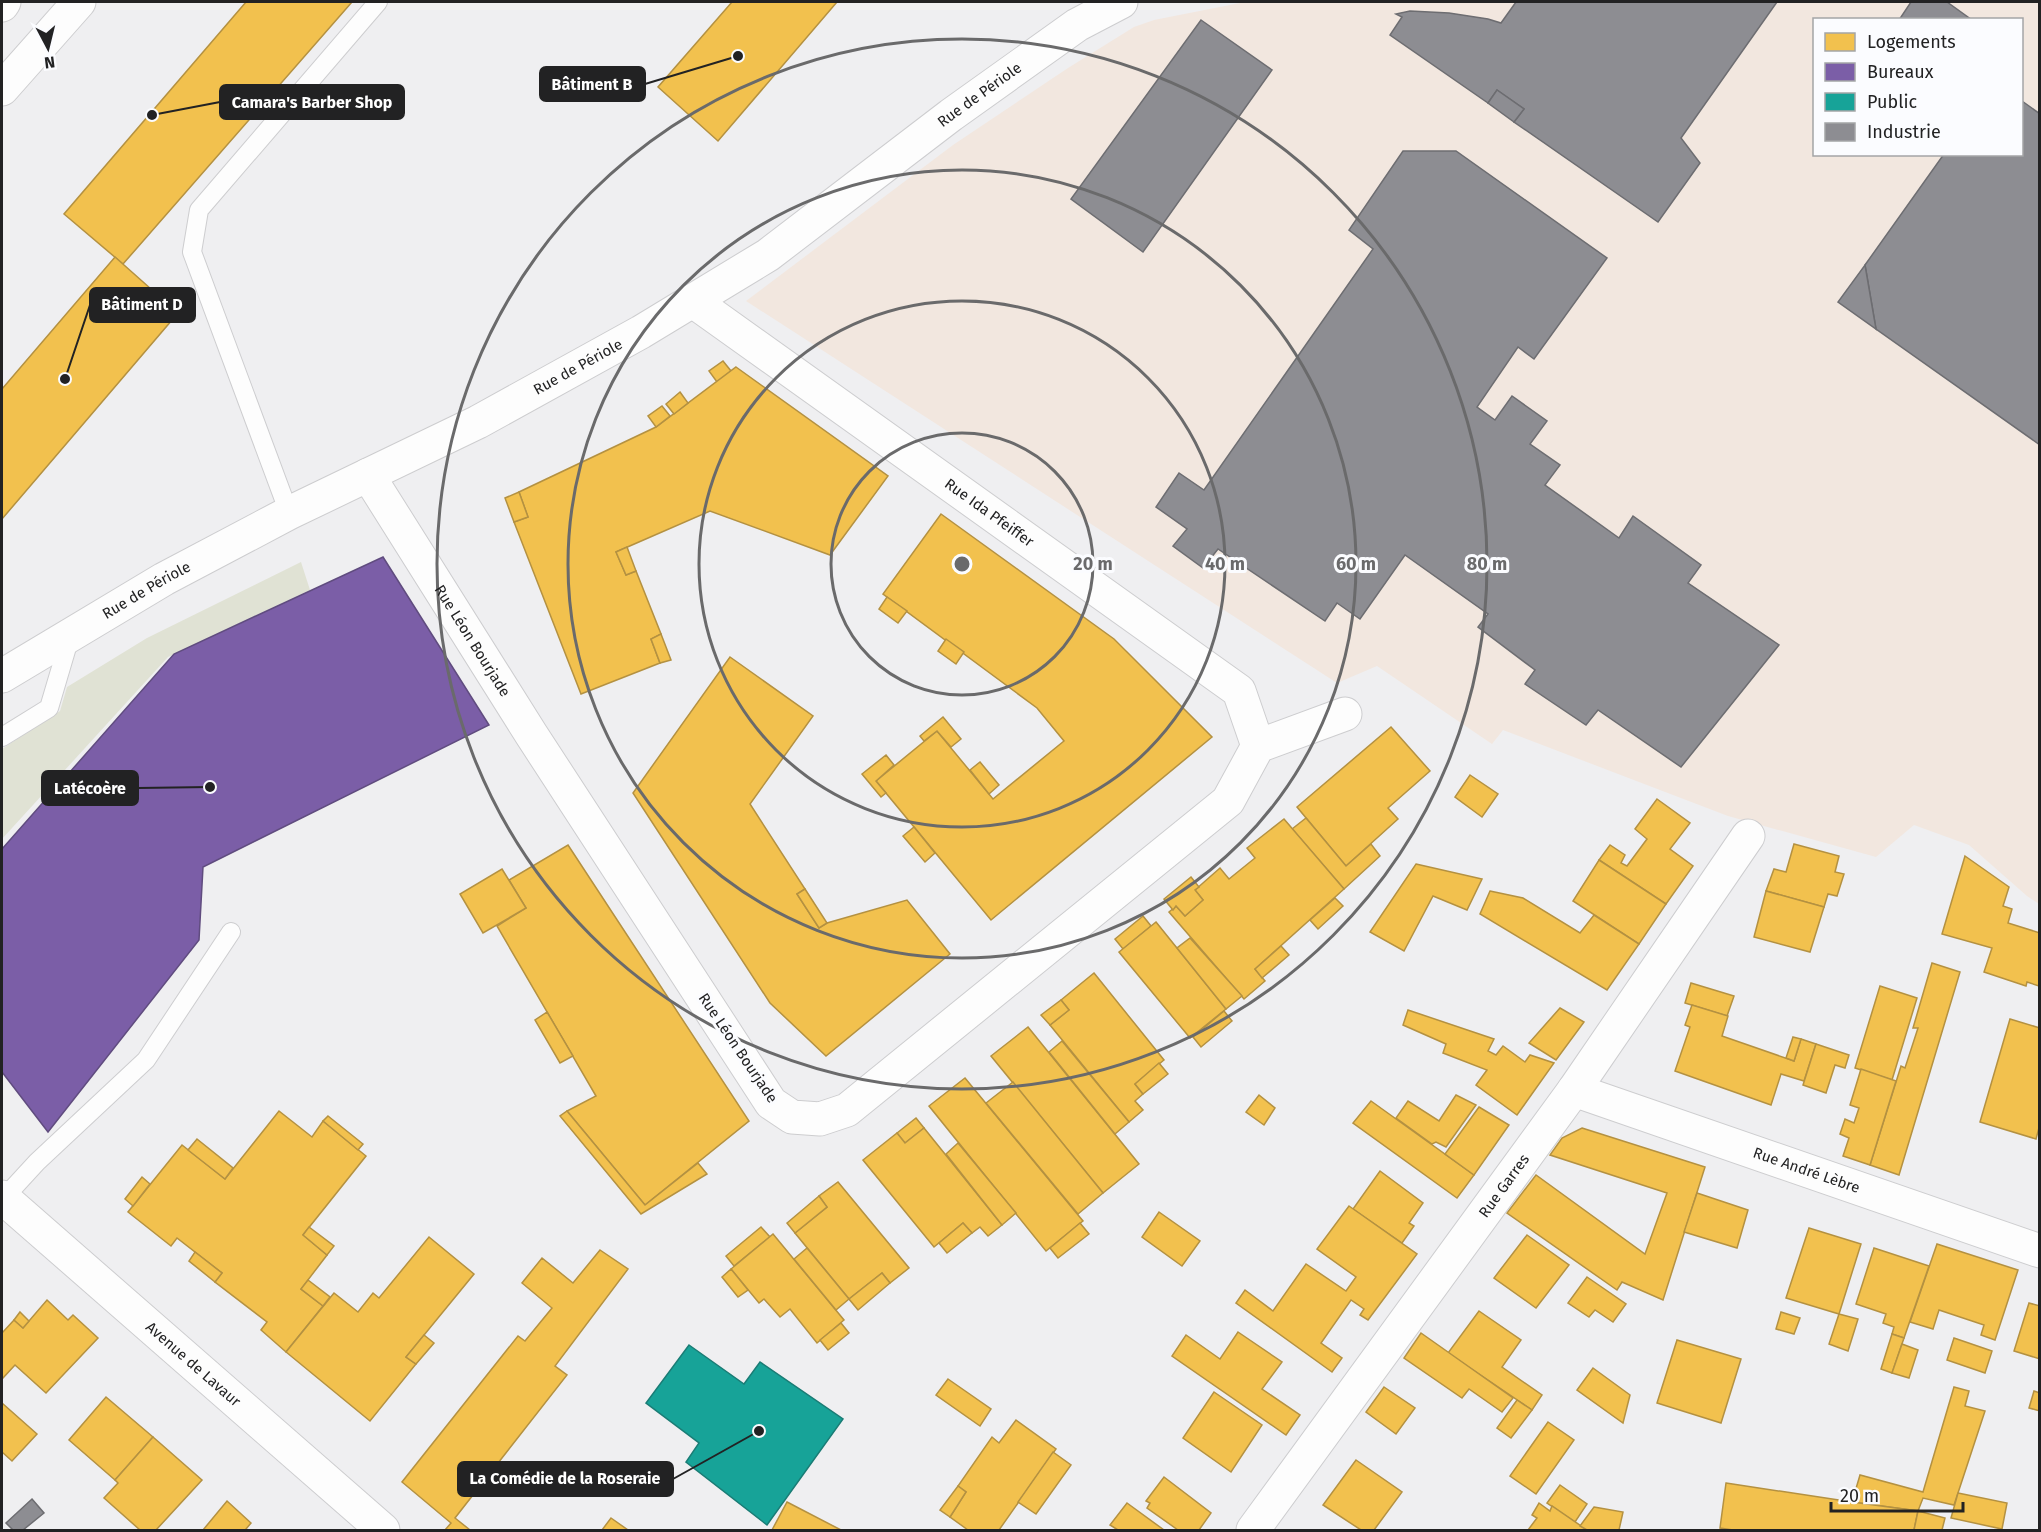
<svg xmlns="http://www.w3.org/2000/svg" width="2041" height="1532" font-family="'Fira Sans',sans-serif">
<rect width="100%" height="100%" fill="#efeff1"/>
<path fill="#f2e7df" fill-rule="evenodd" d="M 1245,2 L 2039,2 L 2039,904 L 2027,896 L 1969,845 L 1914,825 L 1876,857 L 1728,816 L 1503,730 L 1492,744 L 1377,666 L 1337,683 L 746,301 L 953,145 L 1068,68 L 1134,27 L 1154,20 ZM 1814,20 L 2022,20 L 2022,154 L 1814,154 Z"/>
<polygon fill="#e0e2d4" points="301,562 310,590 168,657 2,839 2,749 60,711 67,687 147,638"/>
<g fill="#f2c14e" stroke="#b49141" stroke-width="1.5">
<polygon points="246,2 352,2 123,264 64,214"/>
<polygon points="732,2 837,2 718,141 658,87"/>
<polygon points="115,257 178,313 2,519 2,389"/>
<polygon points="723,361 731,371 717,382 709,371"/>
<polygon points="736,367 888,476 830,555 710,511 616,552 626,575 636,571 661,634 651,639 660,663 581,694 514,522 528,517 519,492 656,427"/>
<polygon points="680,392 688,403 674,414 666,404"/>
<polygon points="662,406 670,416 656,427 648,416"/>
<polygon points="519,492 528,517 514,522 505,498"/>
<polygon points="941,514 1114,639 1212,737 991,920 876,781 937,731 993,799 1064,741 1037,708 883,594"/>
<polygon points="627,547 636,571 626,575 616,552"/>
<polygon points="887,597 907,611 898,623 879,609"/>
<polygon points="661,634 671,660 660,663 651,639"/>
<polygon points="946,639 964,652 956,664 938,651"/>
<polygon points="730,657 813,716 750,804 805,889 797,894 819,928 827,923 907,900 950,954 826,1056 770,1003 633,793"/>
<polygon points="943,717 961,739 951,747 937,731 924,741 920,736"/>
<polygon points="1391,727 1430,771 1388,808 1398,819 1346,866 1297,807"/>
<polygon points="886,755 894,765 876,781 886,793 881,797 862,774"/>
<polygon points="980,762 999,785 989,794 970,770"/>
<polygon points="1470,775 1498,794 1482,817 1455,797"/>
<polygon points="1657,799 1690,823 1670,849 1693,866 1666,904 1599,860 1610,845 1625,855 1621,863 1627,866 1647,839 1635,829"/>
<polygon points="1306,818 1346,866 1371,844 1380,856 1344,889 1292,829"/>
<polygon points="1284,819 1344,889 1255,969 1265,981 1244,999 1169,912 1176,906 1185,916 1203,900 1195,890 1220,868 1229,879 1255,858 1247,848"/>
<polygon points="914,827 935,853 925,862 903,836"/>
<polygon points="1794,844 1839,856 1835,872 1844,874 1837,896 1828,894 1824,907 1766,891 1774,869 1786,872"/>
<polygon points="568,845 749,1121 645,1205 567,1111 596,1096 497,926 526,908 509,880"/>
<polygon points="1965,856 2009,887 2003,906 2012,909 2008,923 2040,933 2039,986 2027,982 2026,986 1984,972 1992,948 1942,934"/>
<polygon points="1599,860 1666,904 1639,944 1573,901"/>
<polygon points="1416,864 1482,879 1467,910 1433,896 1404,951 1370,932"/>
<polygon points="502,869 526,908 483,933 460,894"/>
<polygon points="1191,877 1199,887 1195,890 1203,900 1185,916 1176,906 1173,910 1164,899"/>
<polygon points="805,889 827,923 819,928 797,894"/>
<polygon points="1490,891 1523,898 1580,933 1594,915 1639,944 1607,990 1480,914"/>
<polygon points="1766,891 1824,907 1810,952 1754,937"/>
<polygon points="1335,898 1343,906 1318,929 1310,920"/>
<polygon points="1143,916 1151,926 1123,949 1115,939"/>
<polygon points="1156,922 1226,1009 1190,1038 1119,952"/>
<polygon points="1190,938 1242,996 1226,1009 1177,948"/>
<polygon points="1281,946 1289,955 1262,978 1255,969"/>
<polygon points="1932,963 1960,972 1899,1175 1870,1165 1901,1066 1905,1068 1918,1028 1913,1028"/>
<polygon points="1094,973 1164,1060 1135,1084 1143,1094 1135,1101 1143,1110 1129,1122 1050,1025 1069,1010 1061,1000"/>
<polygon points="1691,983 1734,996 1727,1016 1685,1003"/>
<polygon points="1880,986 1917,998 1892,1080 1855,1068"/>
<polygon points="1061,1000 1069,1010 1050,1025 1041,1015"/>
<polygon points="1692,1005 1728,1016 1722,1036 1794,1061 1801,1039 1816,1044 1804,1081 1781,1074 1771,1105 1675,1071 1690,1027 1685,1025"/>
<polygon points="1560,1008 1584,1022 1556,1060 1529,1043"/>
<polygon points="1408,1010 1494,1039 1488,1051 1496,1055 1503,1046 1525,1062 1530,1055 1554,1063 1517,1115 1476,1085 1487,1070 1443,1053 1446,1044 1403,1025"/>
<polygon points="1224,1011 1232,1021 1201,1047 1193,1037"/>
<polygon points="547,1012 573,1056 560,1063 535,1020"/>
<polygon points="2010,1019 2040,1028 2040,1124 2036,1139 1980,1122"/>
<polygon points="1028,1027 1139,1164 1103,1193 991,1056"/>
<polygon points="1793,1037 1801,1039 1794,1061 1786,1058"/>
<polygon points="1062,1041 1129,1122 1115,1134 1049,1052"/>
<polygon points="1816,1044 1849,1055 1845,1068 1835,1065 1826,1093 1803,1085"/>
<polygon points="1159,1063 1168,1074 1143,1094 1135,1084"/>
<polygon points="1861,1069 1896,1081 1870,1165 1843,1156 1849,1138 1840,1134 1845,1119 1854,1123 1859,1108 1850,1105"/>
<polygon points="965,1078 1083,1221 1046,1251 929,1106"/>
<polygon points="1013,1082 1103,1193 1078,1214 986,1103"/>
<polygon points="1259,1095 1275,1108 1264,1125 1246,1112"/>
<polygon points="1456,1095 1476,1105 1446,1147 1436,1142 1432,1144 1396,1118 1408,1101 1439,1121"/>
<polygon points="1371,1101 1474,1175 1457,1198 1353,1123"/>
<polygon points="1479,1107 1509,1125 1474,1175 1445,1154"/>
<polygon points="279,1111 312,1137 323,1121 366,1156 303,1235 327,1255 301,1289 323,1306 286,1352 261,1330 267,1322 215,1282 222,1273 177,1238 171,1246 128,1212 182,1145 225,1179"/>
<polygon points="567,1111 645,1205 698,1163 707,1174 641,1214 560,1116"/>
<polygon points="328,1116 363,1144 358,1150 323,1121"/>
<polygon points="916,1118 924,1128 905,1143 897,1133"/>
<polygon points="924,1128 1002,1225 988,1236 980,1227 972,1233 963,1223 934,1247 863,1160 897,1133 905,1143"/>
<polygon points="1582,1128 1705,1167 1663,1300 1622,1282 1617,1290 1507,1213 1536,1175 1645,1254 1667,1193 1550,1155 1562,1138"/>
<polygon points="197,1139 233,1168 225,1179 188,1150"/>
<polygon points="958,1143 1016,1213 1002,1225 946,1154"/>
<polygon points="1380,1171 1423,1203 1409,1223 1414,1226 1402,1243 1353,1209"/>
<polygon points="142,1177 150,1184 133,1206 125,1199"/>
<polygon points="838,1182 909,1268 890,1283 882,1273 849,1299 795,1233 827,1207 819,1196"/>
<polygon points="1697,1193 1748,1210 1737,1248 1684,1232"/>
<polygon points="819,1196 827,1207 795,1233 787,1223"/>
<polygon points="1349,1206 1417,1254 1368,1320 1360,1315 1364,1309 1351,1300 1321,1343 1342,1358 1332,1372 1236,1303 1245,1290 1273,1311 1306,1264 1346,1291 1356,1277 1317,1249"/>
<polygon points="1159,1212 1200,1241 1182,1266 1142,1237"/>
<polygon points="963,1223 972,1233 947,1253 939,1243"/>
<polygon points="1080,1223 1089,1234 1058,1258 1050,1248"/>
<polygon points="309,1227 334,1246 327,1255 303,1235"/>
<polygon points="761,1227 770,1237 734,1266 726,1256"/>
<polygon points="1809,1228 1861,1244 1839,1314 1786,1298"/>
<polygon points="773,1234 844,1320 817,1343 790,1309 780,1317 764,1299 759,1303 731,1269"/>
<polygon points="1527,1235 1569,1265 1536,1308 1494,1278"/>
<polygon points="429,1237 474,1274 406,1357 416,1364 370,1421 286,1352 334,1293 358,1312 373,1293 379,1298"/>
<polygon points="1937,1244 2018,1270 1995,1340 1981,1335 1984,1325 1939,1310 1933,1329 1910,1322"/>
<polygon points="807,1248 849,1299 836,1310 794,1259"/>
<polygon points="1874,1248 1929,1266 1904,1338 1892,1334 1894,1327 1883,1323 1886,1314 1856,1304"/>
<polygon points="600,1250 628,1269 555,1366 567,1375 455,1518 470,1530 445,1530 451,1523 402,1482 518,1336 525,1341 552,1308 522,1283 542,1258 573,1283"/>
<polygon points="195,1252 222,1273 215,1282 189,1261"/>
<polygon points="731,1269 748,1290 738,1297 722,1277"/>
<polygon points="882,1273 890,1283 858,1310 849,1299"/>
<polygon points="1587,1277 1626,1304 1613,1322 1595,1310 1589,1317 1568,1303"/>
<polygon points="308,1280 330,1297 323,1306 301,1289"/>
<polygon points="47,1300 68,1320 73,1315 98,1338 46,1393 15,1365 2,1379 2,1333 14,1320 23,1328"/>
<polygon points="2029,1303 2040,1306 2040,1359 2014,1351"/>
<polygon points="1479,1311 1521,1340 1502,1367 1542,1395 1532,1410 1448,1353"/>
<polygon points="20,1312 29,1321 23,1328 14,1320"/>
<polygon points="1781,1312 1800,1318 1794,1334 1776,1329"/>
<polygon points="1839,1314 1858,1319 1848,1351 1829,1344"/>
<polygon points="841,1323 849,1333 828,1350 820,1340"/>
<polygon points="1238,1332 1282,1362 1262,1389 1300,1415 1286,1435 1172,1356 1186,1335 1220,1359"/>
<polygon points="1421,1333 1513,1398 1502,1412 1469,1389 1462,1398 1404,1358"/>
<polygon points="1892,1334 1904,1338 1892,1373 1881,1369"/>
<polygon points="424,1335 434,1343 416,1364 406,1357"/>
<polygon points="1954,1338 1992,1351 1985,1373 1947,1360"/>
<polygon points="1677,1340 1741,1359 1721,1423 1657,1403"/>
<polygon points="1902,1344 1918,1350 1909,1378 1892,1373"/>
<polygon points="1593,1368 1630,1395 1623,1423 1577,1390"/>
<polygon points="948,1379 991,1409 980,1426 936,1395"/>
<polygon points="1384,1387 1415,1408 1396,1434 1366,1412"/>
<polygon points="1954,1387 1969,1391 1965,1406 1985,1411 1954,1505 1923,1498 1918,1511 1852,1502 1860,1475 1923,1492"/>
<polygon points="2034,1391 2040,1393 2040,1411 2029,1408"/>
<polygon points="1214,1392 1262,1425 1231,1472 1183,1438"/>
<polygon points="106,1397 153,1437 115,1480 69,1440"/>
<polygon points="1517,1400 1532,1410 1511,1438 1497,1428"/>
<polygon points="2,1403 37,1434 12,1461 2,1452"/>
<polygon points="1016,1420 1056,1449 999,1530 968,1530 950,1517 966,1492 958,1486 992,1437 999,1443"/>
<polygon points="1548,1422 1574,1440 1536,1494 1510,1476"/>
<polygon points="153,1437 202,1480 156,1530 140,1530 104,1498 118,1483 115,1480"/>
<polygon points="1053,1452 1071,1465 1036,1514 1018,1502"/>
<polygon points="1356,1460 1402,1492 1374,1530 1361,1530 1323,1505"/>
<polygon points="1164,1477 1211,1513 1199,1530 1178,1530 1147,1508 1150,1503 1146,1501"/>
<polygon points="1726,1483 1852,1502 1918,1511 1914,1530 1733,1530 1720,1528"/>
<polygon points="1560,1485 1587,1504 1575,1522 1547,1503"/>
<polygon points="958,1486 966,1492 950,1517 940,1510"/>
<polygon points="1958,1493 2007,1503 2002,1529 1951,1518"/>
<polygon points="227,1501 251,1523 246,1529 248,1530 203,1530"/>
<polygon points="787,1502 841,1530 772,1530"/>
<polygon points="1127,1503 1164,1530 1118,1530 1110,1525"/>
<polygon points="1539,1503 1550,1511 1552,1506 1587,1530 1528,1530 1537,1518 1532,1515"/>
<polygon points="1594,1507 1623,1512 1619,1530 1587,1530 1580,1526"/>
<polygon points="1918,1511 1945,1518 1942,1530 1914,1530"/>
<polygon points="611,1518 628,1530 602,1530"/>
</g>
<polygon fill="#7b5ea7" stroke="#604c7f" stroke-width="1.5" points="383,557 489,725 203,867 199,940 48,1132 2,1072 2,849 174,654"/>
<polygon fill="#17a398" stroke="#1a7c75" stroke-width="1.5" points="689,1345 744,1384 760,1362 843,1419 767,1525 686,1462 699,1443 646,1403"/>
<g fill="#8d8d92" stroke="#6d6d71" stroke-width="1.5">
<polygon points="1516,2 1777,2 1681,138 1700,163 1658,222 1514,122 1524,109 1497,90 1488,103 1390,35 1402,17 1396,14 1410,11 1449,13 1488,19 1501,23"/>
<polygon points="1911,2 1947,2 1972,20 1899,20"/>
<polygon points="1201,20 1272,70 1143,252 1071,199"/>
<polygon points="1497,90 1524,109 1514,122 1488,103"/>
<polygon points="2022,101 2040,114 2040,445 1876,329 1865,265 1944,154 2022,154"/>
<polygon points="1403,151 1456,151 1607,258 1534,359 1518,347 1477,407 1495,420 1512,396 1547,421 1530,444 1560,465 1545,485 1619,538 1633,516 1701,565 1688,583 1779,645 1681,767 1598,710 1586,725 1525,684 1535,670 1478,627 1488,614 1405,555 1360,619 1337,603 1325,621 1218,549 1203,568 1173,546 1187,529 1156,507 1179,473 1204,490 1373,249 1349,230"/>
<polygon points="1865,265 1876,329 1838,302"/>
<polygon points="32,1499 44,1513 23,1530 13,1530 6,1523"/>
</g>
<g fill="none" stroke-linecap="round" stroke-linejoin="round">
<g stroke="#cdcdcf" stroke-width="20">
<g id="service">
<polyline points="289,513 192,252 199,210 378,2"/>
<polyline points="2,737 49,708 70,637"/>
<polyline points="3,1199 37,1162 146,1060 231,932"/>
</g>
</g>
<g stroke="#cdcdcf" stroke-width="35">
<g id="minor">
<path id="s1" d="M 693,301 L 1239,691 L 1258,746"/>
<path id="s2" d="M 368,475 L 531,734 L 771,1103 L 792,1117 L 820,1119 L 847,1110 L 1228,801 L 1258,746 L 1345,714"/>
<path id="s3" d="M 2,676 L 164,579 L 289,513 L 478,422 L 641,332 L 768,255 L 951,115 L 1077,25 L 1121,2"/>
<path id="s4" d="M 1574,1090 L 2040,1251"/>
<path id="s5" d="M 1253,1530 L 1574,1090 L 1748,836"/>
</g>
</g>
<g stroke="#cdcdcf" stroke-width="35">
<g id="tertiary">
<path id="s6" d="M 2,1197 L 383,1530"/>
</g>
</g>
<g stroke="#cdcdcf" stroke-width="35">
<g id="primary">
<polyline points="2,5 4,2"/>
<polyline points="2,89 79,2"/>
</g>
</g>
<use href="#service" stroke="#fdfdfd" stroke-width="18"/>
<use href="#minor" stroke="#fdfdfd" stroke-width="33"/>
<use href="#tertiary" stroke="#fdfdfd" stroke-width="33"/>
<use href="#primary" stroke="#fdfdfd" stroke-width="33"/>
</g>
<g fill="none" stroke="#6a6a6b" stroke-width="3">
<circle cx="962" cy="564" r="131"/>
<circle cx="962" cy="564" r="263"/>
<circle cx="962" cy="564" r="394"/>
<circle cx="962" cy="564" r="525"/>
</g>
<g text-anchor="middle" stroke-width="6" stroke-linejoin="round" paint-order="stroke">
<g font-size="15" fill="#222223" stroke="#fbfcff">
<text dy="5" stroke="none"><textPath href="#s3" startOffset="1140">Rue de Périole</textPath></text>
<text dy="5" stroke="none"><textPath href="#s3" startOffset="654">Rue de Périole</textPath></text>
<text dy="5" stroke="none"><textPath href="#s1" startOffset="364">Rue Ida Pfeiffer</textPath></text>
<text dy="5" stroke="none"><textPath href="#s3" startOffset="168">Rue de Périole</textPath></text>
<text dy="5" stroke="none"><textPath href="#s2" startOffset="196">Rue Léon Bourjade</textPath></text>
<text transform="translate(738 1048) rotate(56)" y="5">Rue Léon Bourjade</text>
<text dy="5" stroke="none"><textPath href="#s4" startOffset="246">Rue André Lèbre</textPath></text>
<text dy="5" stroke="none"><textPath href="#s5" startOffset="426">Rue Garres</textPath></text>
<text dy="5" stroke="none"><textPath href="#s6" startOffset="254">Avenue de Lavaur</textPath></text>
</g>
</g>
<circle cx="962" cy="564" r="9" fill="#6a6a6b" stroke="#fbfcff" stroke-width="3"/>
<g font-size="18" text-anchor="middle" font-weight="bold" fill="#6a6a6b" stroke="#fbfcff" stroke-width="6" stroke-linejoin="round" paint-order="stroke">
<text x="1093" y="570">20 m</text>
<text x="1225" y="570">40 m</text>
<text x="1356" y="570">60 m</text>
<text x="1487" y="570">80 m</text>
</g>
<path fill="none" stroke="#222223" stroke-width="2" d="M738 56L645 84M152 115L220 102M65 379L90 305M210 787L138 788M759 1431L673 1479"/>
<g fill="#222223" stroke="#fbfcff" stroke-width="2">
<circle cx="738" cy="56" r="6"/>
<circle cx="152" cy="115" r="6"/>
<circle cx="65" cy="379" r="6"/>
<circle cx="210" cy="787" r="6"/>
<circle cx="759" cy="1431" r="6"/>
</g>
<g fill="#222223" stroke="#222223" stroke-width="2">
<rect x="540" y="67" width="105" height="34" rx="6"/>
<rect x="220" y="85" width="184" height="34" rx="6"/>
<rect x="90" y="288" width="105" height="34" rx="6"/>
<rect x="42" y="771" width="96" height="34" rx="6"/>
<rect x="458" y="1462" width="215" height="34" rx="6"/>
</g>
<g font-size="16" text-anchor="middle" font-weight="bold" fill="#fff">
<text x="592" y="90">Bâtiment B</text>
<text x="312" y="108">Camara's Barber Shop</text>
<text x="142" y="310">Bâtiment D</text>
<text x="90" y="794">Latécoère</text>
<text x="565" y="1484">La Comédie de la Roseraie</text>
</g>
<rect width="2041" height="1532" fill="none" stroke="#222223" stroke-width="6"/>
<rect x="1813" y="18" width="210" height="138" fill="#fbfcff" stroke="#a4a5a7" stroke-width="1.5"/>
<rect x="1825" y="33" width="30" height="18" fill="#f2c14e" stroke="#a4a5a7" stroke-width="1.5"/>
<text x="1867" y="48" font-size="18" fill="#222223">Logements</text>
<rect x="1825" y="63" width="30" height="18" fill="#7b5ea7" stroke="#a4a5a7" stroke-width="1.5"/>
<text x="1867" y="78" font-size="18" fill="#222223">Bureaux</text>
<rect x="1825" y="93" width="30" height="18" fill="#17a398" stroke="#a4a5a7" stroke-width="1.5"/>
<text x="1867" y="108" font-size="18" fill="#222223">Public</text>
<rect x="1825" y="123" width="30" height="18" fill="#8d8d92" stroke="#a4a5a7" stroke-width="1.5"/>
<text x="1867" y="138" font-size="18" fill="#222223">Industrie</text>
<g transform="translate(48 48) rotate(173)" stroke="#fbfcff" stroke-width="4.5" paint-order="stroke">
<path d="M0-4.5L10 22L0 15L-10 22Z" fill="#222223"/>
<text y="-9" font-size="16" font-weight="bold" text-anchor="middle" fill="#222223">N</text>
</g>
<path d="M1831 1502v9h132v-9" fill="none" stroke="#222223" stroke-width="3"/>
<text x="1840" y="1502" font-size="18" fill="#222223" stroke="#fbfcff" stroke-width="4.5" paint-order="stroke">20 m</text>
</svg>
